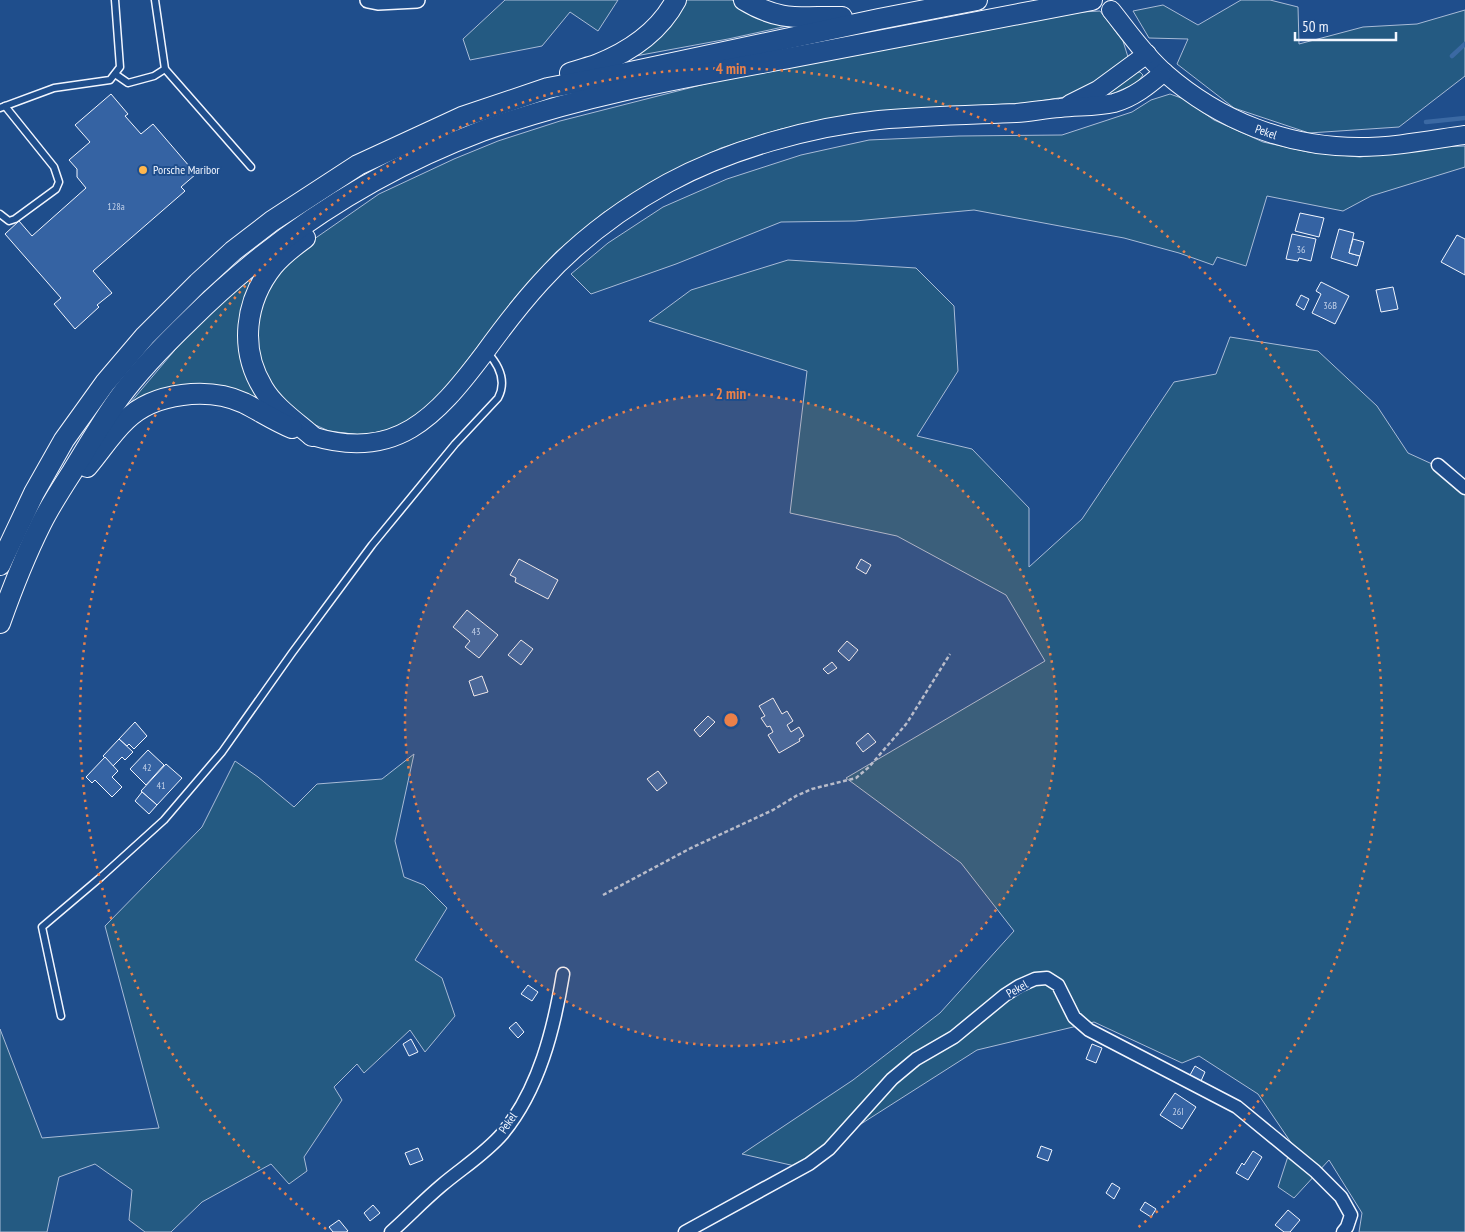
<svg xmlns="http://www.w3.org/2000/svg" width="1465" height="1232" font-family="'PT Sans Narrow',sans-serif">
<rect width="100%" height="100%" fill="#1f4e8c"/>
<g fill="#245a82" stroke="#a8bbd7">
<polygon points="505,0 618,0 598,31 570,12 542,46 470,60 463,39"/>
<polygon points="681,0 732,0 736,3 792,25 728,39 630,57"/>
<polygon points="1241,0 1270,0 1298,7 1299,44 1363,27 1417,24 1465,10 1465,76 1399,127 1309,133 1234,108 1177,64 1188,39 1149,38 1133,11 1163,5 1198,25"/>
<polygon points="1100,11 1123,41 1128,57 1123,64 1094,86 1071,96 1027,103 899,110 848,116 781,129 721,148 665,175 603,213 556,252 517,295 436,401 411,419 388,430 361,435 329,431 304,420 266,380 255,337 263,292 294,253 379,194 454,159 498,141 560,121 752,72 1082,12"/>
<polygon points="1137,72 1140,72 1143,75 1137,83 1105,97 1102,93"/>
<polygon points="1170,94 1184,99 1214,120 1263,142 1308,152 1360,157 1435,147 1465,146 1465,167 1371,196 1343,211 1267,196 1246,266 1217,257 1213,265 1179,253 1124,238 974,210 855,221 781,222 676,264 591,294 571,274 608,243 663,207 727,179 801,155 869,140 959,136 1062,135 1132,112 1151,100"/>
<polygon points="788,260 916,268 954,306 958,371 917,436 972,449 1029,508 1029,567 1082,519 1174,382 1216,374 1230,337 1318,351 1377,406 1408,453 1465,479 1465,1232 1359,1232 1362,1213 1329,1160 1294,1198 1278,1187 1292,1144 1258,1094 1199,1056 1182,1063 1094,1022 977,1050 795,1166 742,1154 853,1080 940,1013 1014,931 961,863 846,778 1045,661 1006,595 897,536 790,513 807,371 649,321 691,290"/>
<polygon points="263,265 245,309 277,412 234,394 125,409 191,331"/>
<polygon points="414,754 395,841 404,877 424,885 447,908 415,960 442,978 455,1016 425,1052 410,1030 364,1073 357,1064 334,1087 342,1100 304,1157 307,1171 289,1184 271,1164 202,1202 171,1232 145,1232 129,1220 132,1190 95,1164 59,1177 47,1232 0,1232 0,1029 42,1138 159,1128 105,926 202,827 235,761 258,777 294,807 317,784 382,779"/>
</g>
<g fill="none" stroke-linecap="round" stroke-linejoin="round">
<g stroke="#3b69a3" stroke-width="4.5">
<polyline points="1452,56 1465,44"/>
<polyline points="1426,122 1465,118"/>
</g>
</g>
<g fill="#3563a3" stroke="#f2f6ff">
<polygon points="111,94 128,114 125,116 141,134 153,124 196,174 181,187 185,191 93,271 112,293 97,305 99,307 75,329 54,304 61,298 5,234 19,221 32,236 86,188 77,177 77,169 69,160 90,142 75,125"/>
<polygon points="1300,213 1324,218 1319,237 1295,231"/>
<polygon points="1339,229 1354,233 1349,253 1360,256 1357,266 1331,258"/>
<polygon points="1292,234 1316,239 1311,261 1299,258 1298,261 1286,259"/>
<polygon points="1457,235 1465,239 1465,275 1441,262"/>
<polygon points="1353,239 1364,242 1360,256 1349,253"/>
<polygon points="1321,282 1349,296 1335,324 1312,313 1321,294 1316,291"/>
<polygon points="1393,287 1398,309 1381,312 1376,290"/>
<polygon points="1301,295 1309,299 1304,310 1296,305"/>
<polygon points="519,559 558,580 548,599 515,582 516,578 510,575"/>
<polygon points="861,559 871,565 866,574 856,568"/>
<polygon points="467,610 498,635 479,658 465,647 470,641 453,627"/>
<polygon points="521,640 533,649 521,665 508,655"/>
<polygon points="847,641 858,650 849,661 838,651"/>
<polygon points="832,662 837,668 828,674 823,669"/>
<polygon points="482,676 488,692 474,696 469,681"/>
<polygon points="773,698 782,714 787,711 793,721 787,725 791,732 799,727 804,736 799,739 800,741 779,753 768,735 773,732 770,726 767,727 761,718 765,716 759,706"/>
<polygon points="708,716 715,722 700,737 694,730"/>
<polygon points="135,722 147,736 134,749 129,744 127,746 119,739"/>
<polygon points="868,733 876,742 863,752 856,743"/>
<polygon points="119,739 133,752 125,760 122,757 113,766 103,756"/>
<polygon points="148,750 164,765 146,785 130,769"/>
<polygon points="105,757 118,771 112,777 122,787 112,797 95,780 92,783 86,777"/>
<polygon points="166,764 182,778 157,805 141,791"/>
<polygon points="658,771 667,783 657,791 647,779"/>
<polygon points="142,792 157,805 149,814 135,801"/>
<polygon points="528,985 538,992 532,1001 521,994"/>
<polygon points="516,1022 524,1032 518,1038 509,1028"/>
<polygon points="411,1039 418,1052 409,1056 403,1044"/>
<polygon points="1092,1044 1102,1048 1096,1063 1086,1059"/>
<polygon points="1195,1066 1205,1072 1201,1081 1190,1075"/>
<polygon points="1175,1093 1196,1107 1182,1129 1160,1115"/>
<polygon points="1041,1146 1052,1150 1048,1161 1037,1157"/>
<polygon points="418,1148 423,1160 410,1165 405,1153"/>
<polygon points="1253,1151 1262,1157 1248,1180 1236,1173 1242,1163 1244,1165"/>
<polygon points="1112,1183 1120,1188 1114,1199 1106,1193"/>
<polygon points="1145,1202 1156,1209 1151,1217 1140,1210"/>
<polygon points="373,1205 380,1213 370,1221 364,1213"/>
<polygon points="1288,1210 1300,1220 1290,1232 1284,1232 1275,1225"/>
<polygon points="339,1220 348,1231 346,1232 333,1232 329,1227"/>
</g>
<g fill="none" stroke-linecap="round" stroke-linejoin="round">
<g stroke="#f2f6ff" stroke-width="9">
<g id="service">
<polyline points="155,0 165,69 251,167"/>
<polyline points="115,74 128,83 154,76 165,69"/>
<polyline points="0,108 54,88 110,80 120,67 115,0"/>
<polyline points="0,214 9,221 15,219 56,189 59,182 54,167 5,106"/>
<path d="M 61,1016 L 42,927 L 101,877 L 164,820 L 222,752 L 292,653 L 372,545 L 455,444 L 498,398 C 507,381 499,365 487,352"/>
</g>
</g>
<g stroke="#f2f6ff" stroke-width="15">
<g id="minor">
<polyline points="1438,465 1465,488"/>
<path d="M 391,1232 C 408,1217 424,1200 442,1185 C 462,1168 485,1154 503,1133 C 539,1089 554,1029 563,974"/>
<polyline points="685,1232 809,1164 829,1149 892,1079 916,1059 954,1037 1005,995 1019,986 1035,979 1047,978 1058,985 1074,1017 1089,1030 1237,1107 1315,1171 1341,1197 1351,1215 1347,1227 1343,1232"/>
</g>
</g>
<g stroke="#f2f6ff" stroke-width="18">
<polyline id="tertiary" points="368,0 378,2 417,0"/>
</g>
<g stroke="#f2f6ff" stroke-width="20">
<g id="secondary">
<path d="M 1111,10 C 1128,31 1144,55 1165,73 C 1220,121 1287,147 1359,147 C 1395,147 1430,140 1465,135"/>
<polyline points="1070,104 1098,90 1147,54"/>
<path d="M 312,436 C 396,462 436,417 483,355 C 501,330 520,305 541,282 C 577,242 621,209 668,183 C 729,150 810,127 879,120 C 925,116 970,115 1016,113 C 1031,112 1045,109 1060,108 C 1078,106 1096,107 1114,103 C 1133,98 1149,85 1164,72"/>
</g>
</g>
<g stroke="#f2f6ff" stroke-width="22">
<g id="trunk">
<path d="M 744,0 C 782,23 801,16 842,17"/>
<path d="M 570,73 C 578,70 587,68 596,65 C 629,52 659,32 676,0"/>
<path d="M 305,238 C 294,246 282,255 273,266 C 245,301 239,349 263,388 C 274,407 296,422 312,436"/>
<path d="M 87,467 C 100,452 111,434 126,420 C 154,392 209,387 244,403 C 260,411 275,421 292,428"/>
<polyline points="0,565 34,493 64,440 105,383 145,336 198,283 233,251 272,221 358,165 462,117 548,88 616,75 879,19 977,0"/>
<path d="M 0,623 C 12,589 25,556 41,524 C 50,506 61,489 72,472 C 87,447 102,422 119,398 C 140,369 165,344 191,319 C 274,237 373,172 482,131 C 581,95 686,77 789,58 C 890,39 991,19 1092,0"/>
</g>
</g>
<polyline stroke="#b3c4dc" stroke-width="2.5" stroke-dasharray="4 2.5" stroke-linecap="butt" points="603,895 691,848 773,810 796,796 812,789 856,778 869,767 907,723 950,654"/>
<use href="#service" stroke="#1f4e8c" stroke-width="6"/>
<use href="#minor" stroke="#1f4e8c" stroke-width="12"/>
<use href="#tertiary" stroke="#1f4e8c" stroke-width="15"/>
<use href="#secondary" stroke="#1f4e8c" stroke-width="18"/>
<use href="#trunk" stroke="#1f4e8c" stroke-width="20"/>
</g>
<circle cx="731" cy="720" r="326" fill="#ea8049" fill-opacity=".12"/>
<g fill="none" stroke="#ea8049" stroke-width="2.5" stroke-dasharray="2.5 5">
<circle cx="731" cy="720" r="326"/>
<path d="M326 1229A651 651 0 1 1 1136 1229"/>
</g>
<circle fill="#ffb74d" stroke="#1f4e8c" stroke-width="2" cx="143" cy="170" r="5"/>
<g text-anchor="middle" stroke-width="4" stroke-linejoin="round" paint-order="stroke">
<g font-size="10" fill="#c3d1e8">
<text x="116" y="210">128a</text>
<text x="1301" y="253">36</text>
<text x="1330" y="309">36B</text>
<text x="476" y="635">43</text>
<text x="147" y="771">42</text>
<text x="161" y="789">41</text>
<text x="1178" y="1115">26I</text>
</g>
<g font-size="12" fill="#f2f6ff" stroke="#1f4e8c">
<text transform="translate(1266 132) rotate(19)" y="4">Pekel</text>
<text transform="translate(1017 989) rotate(-30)" y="4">Pekel</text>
<text transform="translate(508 1123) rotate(-55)" y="4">Pekel</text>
</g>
<g font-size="12" fill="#f2f6ff" stroke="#1f4e8c" text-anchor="start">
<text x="153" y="174">Porsche Maribor</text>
</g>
</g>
<circle cx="731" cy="720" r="8" fill="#ea8049" stroke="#1f4e8c" stroke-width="2.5"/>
<g font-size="15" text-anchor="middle" font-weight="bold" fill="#ea8049" stroke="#1f4e8c" stroke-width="4" stroke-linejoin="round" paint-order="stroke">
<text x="731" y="74">4 min</text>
<text x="731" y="399">2 min</text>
</g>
<path d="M1295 32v8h101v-8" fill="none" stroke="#f2f6ff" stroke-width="2.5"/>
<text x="1302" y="32" font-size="15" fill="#f2f6ff" stroke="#1f4e8c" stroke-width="4" paint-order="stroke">50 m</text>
</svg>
